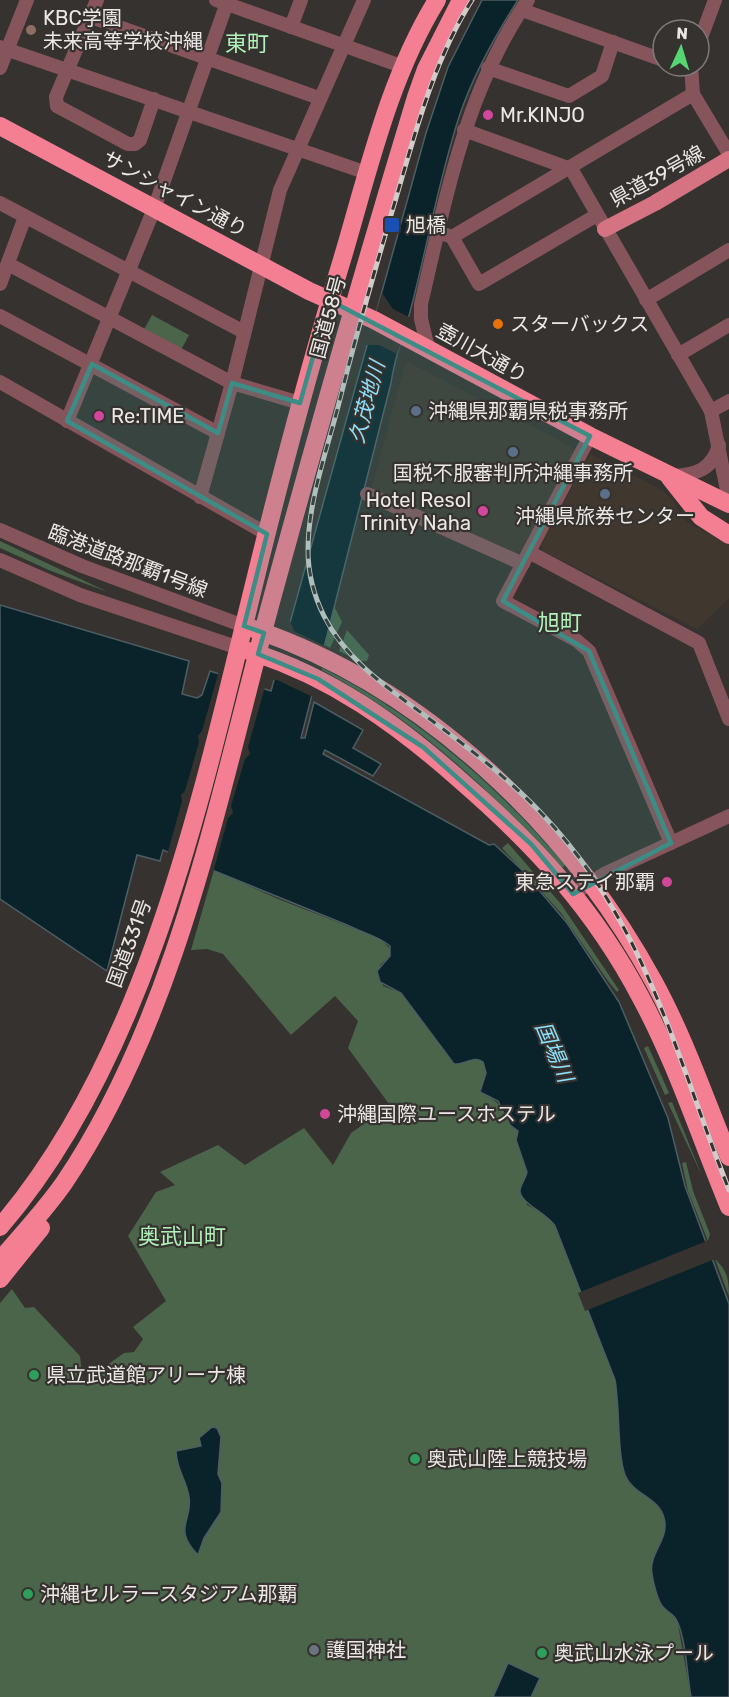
<svg xmlns="http://www.w3.org/2000/svg" width="729" height="1697" font-family="Rubik,'Noto Sans JP',sans-serif">
<rect width="100%" height="100%" fill="#36322f"/>
<g fill="#40382f">
<polygon points="406,361 572,447 575,453 521,551 513,555 370,494"/>
<polygon points="590,454 660,489 671,498 686,522 729,545 729,598 697,629 543,551 541,545"/>
</g>
<g fill="#4a654a">
<polygon points="152,315 189,335 180,352 142,333"/>
<polygon points="0,541 108,592 51,571 0,548"/>
<polygon points="334,606 342,622 330,648 325,645"/>
<polygon points="347,630 369,655 367,661 359,661 339,651"/>
<path d="M 322,668 C 417,715 497,786 565,865 L 561,869 C 488,787 419,722 322,670 Z"/>
<polygon points="508,843 561,904 619,990 617,992 608,981 561,913 502,848"/>
<path d="M 214,870 L 278,899 L 381,939 L 391,950 L 390,956 L 380,965 L 383,986 L 401,993 L 454,1063 C 465,1065 474,1055 483,1062 L 486,1073 L 480,1092 C 508,1103 528,1143 527,1173 C 527,1183 525,1195 527,1205 L 545,1214 L 555,1226 L 615,1380 L 631,1484 L 654,1502 L 664,1515 L 666,1530 L 654,1555 L 654,1581 L 663,1607 L 677,1619 L 691,1697 L 0,1697 L 0,1303 L 12,1289 L 25,1308 L 34,1307 L 80,1356 L 83,1382 L 124,1353 L 134,1352 L 143,1339 L 133,1327 L 166,1301 L 128,1236 L 156,1192 L 175,1185 L 160,1172 L 218,1145 L 245,1165 L 304,1128 L 333,1165 L 351,1133 L 361,1126 L 369,1114 L 389,1104 L 348,1048 L 358,1021 L 335,996 L 291,1035 L 223,954 L 207,949 L 191,950 Z"/>
<polygon points="648,1046 669,1093 665,1095 644,1048"/>
<polygon points="672,1102 702,1176 668,1103"/>
<polygon points="686,1162 693,1191 710,1234 708,1241 688,1191 682,1163"/>
<path d="M 715,1259 C 726,1270 729,1277 729,1296 Z"/>
</g>
<g fill="#0a232b" stroke="#4d5e63" stroke-width="1.5">
<path d="M 482,0 L 518,0 C 495,36 474,73 460,114 C 439,177 428,244 411,308 C 404,336 395,354 391,383 L 301,738 L 305,738 L 314,702 L 363,730 L 353,748 L 381,764 L 373,776 L 325,750 L 323,754 L 489,845 L 494,844 L 521,869 L 567,923 L 619,1002 L 668,1118 L 685,1186 L 729,1304 L 729,1697 L 691,1697 C 687,1675 686,1640 677,1621 C 674,1614 668,1613 664,1608 C 658,1603 653,1582 652,1574 C 648,1553 670,1540 664,1518 C 659,1497 633,1495 625,1475 C 617,1453 620,1408 615,1380 L 555,1226 C 548,1214 518,1202 520,1190 C 521,1184 526,1178 527,1172 L 516,1140 L 518,1131 L 510,1125 L 498,1101 L 480,1092 L 486,1073 L 483,1062 C 474,1055 465,1065 454,1064 L 401,993 L 380,982 L 377,971 L 390,956 L 390,946 C 377,935 362,933 347,925 L 163,850 L 160,861 L 137,855 L 107,971 L 0,899 L 0,605 L 189,661 L 182,694 L 197,698 L 202,695 L 210,671 L 271,691 L 426,133 L 448,67 Z"/>
<path d="M 212,1427 L 217,1428 L 221,1437 L 218,1474 L 222,1483 L 221,1512 L 204,1538 L 198,1555 C 172,1528 193,1521 189,1497 C 187,1481 176,1469 176,1451 L 201,1446 L 199,1438 Z"/>
<polygon points="508,1663 540,1678 531,1697 493,1697"/>
</g>
<g fill="#36322f">
<polygon points="382,293 393,309 411,318 397,354 379,345 366,345"/>
<polygon points="288,615 294,631 325,646 313,697 277,680 270,680"/>
<polygon points="219,671 265,687 248,747 250,754 245,759 231,806 233,813 228,818 213,873 167,855 182,801 181,795 185,791 199,742 198,736 202,731"/>
<polygon points="709,1240 715,1259 585,1311 578,1293"/>
</g>
<g fill="none" stroke-linecap="round" stroke-linejoin="round">
<g stroke="#86555c" stroke-width="14">
<polyline points="97,0 56,97 57,106 128,144 135,144 140,140 154,99"/>
<polyline points="216,0 404,67"/>
<polyline points="522,10 663,60"/>
<polyline points="91,17 319,98"/>
<polyline points="291,27 301,0"/>
<polyline points="699,43 715,0"/>
<polyline points="0,47 367,173"/>
<polyline points="691,66 693,94 729,154"/>
<polyline points="0,68 27,0"/>
<polyline points="488,68 569,96 602,76 613,42"/>
<polyline points="464,130 568,168 573,172 711,411 729,500"/>
<polyline points="0,203 244,332"/>
<polyline points="438,232 452,237 693,94"/>
<polyline points="452,237 479,284 597,215"/>
<polyline points="8,264 232,383 300,403"/>
<polyline points="0,284 25,217"/>
<polyline points="646,300 729,250"/>
<polyline points="0,316 218,433"/>
<path d="M 428,348 L 421,319 L 421,304 C 446,198 465,91 528,0"/>
<polyline points="678,355 729,325"/>
<polyline points="0,382 267,534"/>
<polyline points="711,411 729,401"/>
<polyline points="67,421 154,209 228,0"/>
<polyline points="590,436 503,601 576,640 589,651 671,843"/>
<path d="M 671,476 C 696,475 712,470 719,445"/>
<polyline points="367,494 523,564"/>
<polyline points="200,497 232,383 280,190 364,0"/>
<polyline points="0,530 82,566 244,626"/>
<polyline points="529,552 699,643 729,719"/>
<polyline points="0,560 80,595 239,648"/>
<polyline points="573,894 606,873 729,816"/>
</g>
<polyline stroke="#d57383" stroke-width="16" points="605,229 655,203 729,159"/>
<g stroke="#f47e92" stroke-width="18">
<polyline points="0,126 309,291 374,320 590,436 729,504"/>
<polyline points="670,478 701,517 729,535"/>
<path d="M 254,629 C 424,687 569,826 654,982 C 684,1037 705,1098 729,1157"/>
<path d="M 249,651 C 330,676 397,724 460,780 C 535,845 595,910 641,998 C 677,1065 700,1137 729,1207"/>
<path d="M 0,1227 C 141,1063 198,814 248,609 C 277,489 308,371 344,253 C 369,168 390,76 437,0"/>
<path d="M 0,1260 C 22,1235 45,1210 64,1183 C 177,1016 219,794 271,602 C 317,433 365,265 416,97 L 426,69 L 461,0"/>
<polyline points="0,1279 41,1228"/>
</g>
<g stroke="#cfccca" stroke-width="5">
<path id="rail" d="M 472,0 C 434,60 416,130 396,198 C 376,266 356,334 339,403 C 327,450 308,501 308,550 C 308,572 314,596 324,616 C 347,662 391,690 431,720 C 470,749 508,778 541,813 C 646,922 675,1054 729,1190"/>
</g>
<use href="#rail" stroke="#36322f" stroke-width="3" stroke-dasharray="9" stroke-linecap="butt"/>
</g>
<path fill="#3b8d86" fill-opacity="0.2" stroke="#3b8d86" stroke-width="4.5" stroke-linejoin="round" d="M 329,300 L 590,436 L 503,601 L 589,651 L 671,843 L 573,894 L 531,844 L 423,747 L 318,679 L 258,654 L 264,633 L 244,626 L 267,534 L 67,421 L 92,364 L 218,433 L 232,383 L 300,403 Z"/>
<circle fill="#8d6e63" stroke="#36322f" stroke-width="2" cx="31" cy="30" r="6"/>
<g fill="#d1479c" stroke="#36322f" stroke-width="2">
<circle cx="488" cy="115" r="6"/>
<circle cx="99" cy="416" r="6"/>
<circle cx="483" cy="511" r="6"/>
<circle cx="667" cy="882" r="6"/>
<circle cx="325" cy="1114" r="6"/>
</g>
<rect fill="#1a4fb4" stroke="#36322f" stroke-width="2" x="384" y="217" width="16" height="16" rx="3"/>
<circle fill="#e8710a" stroke="#36322f" stroke-width="2" cx="498" cy="324" r="6"/>
<g fill="#5c6f8a" stroke="#36322f" stroke-width="2">
<circle cx="416" cy="411" r="6"/>
<circle cx="513" cy="452" r="6"/>
<circle cx="605" cy="494" r="6"/>
</g>
<g fill="#2e9e5b" stroke="#36322f" stroke-width="2">
<circle cx="34" cy="1375" r="6"/>
<circle cx="415" cy="1459" r="6"/>
<circle cx="28" cy="1594" r="6"/>
<circle cx="542" cy="1653" r="6"/>
</g>
<circle fill="#6b7280" stroke="#36322f" stroke-width="2" cx="314" cy="1650" r="6"/>
<g text-anchor="middle" stroke-width="4.5" stroke-linejoin="round" paint-order="stroke">
<g font-size="20" fill="#eae7e5" stroke="#36322f" text-anchor="start">
<text x="43" y="25">KBC学園<tspan x="43" dy="23">未来高等学校沖縄</tspan></text>
<text x="500" y="122">Mr.KINJO</text>
<text x="406" y="232">旭橋</text>
<text x="510" y="331">スターバックス</text>
<text x="428" y="418">沖縄県那覇県税事務所</text>
<text x="111" y="423">Re:TIME</text>
<text x="513" y="480" text-anchor="middle">国税不服審判所沖縄事務所</text>
<text x="471" y="507" text-anchor="end">Hotel Resol<tspan x="471" dy="23">Trinity Naha</tspan></text>
<text x="605" y="523" text-anchor="middle">沖縄県旅券センター</text>
<text x="655" y="889" text-anchor="end">東急ステイ那覇</text>
<text x="337" y="1121">沖縄国際ユースホステル</text>
<text x="46" y="1382">県立武道館アリーナ棟</text>
<text x="427" y="1466">奥武山陸上競技場</text>
<text x="40" y="1601">沖縄セルラースタジアム那覇</text>
<text x="326" y="1657">護国神社</text>
<text x="554" y="1660">奥武山水泳プール</text>
</g>
<g font-size="20" fill="#eae7e5" stroke="#36322f">
<text transform="translate(657 176) rotate(-29)" y="7">県道39号線</text>
<text transform="translate(175 194) rotate(28)" y="7">サンシャイン通り</text>
<text transform="translate(328 317) rotate(-75)" y="7">国道58号</text>
<text transform="translate(482 353) rotate(29)" y="7">壺川大通り</text>
<text transform="translate(128 561) rotate(21)" y="7">臨港道路那覇1号線</text>
<text transform="translate(129 943) rotate(-70)" y="7">国道331号</text>
</g>
<g font-size="21" font-style="italic" fill="#8be1fc" stroke="#36322f">
<text transform="translate(367 402) rotate(-75)" y="7">久茂地川</text>
<text transform="translate(554 1052) rotate(67)" y="7">国場川</text>
</g>
<g font-size="22" fill="#b1f2ba" stroke="#36322f">
<text x="247" y="51">東町</text>
<text x="560" y="630">旭町</text>
<text x="182" y="1244">奥武山町</text>
</g>
</g>
<g transform="translate(681 48) rotate(4)"><circle r="28" fill="#36322f" stroke="#7e7a78" stroke-width="1.5"/>
<path d="M0-4.5L10 22L0 15L-10 22Z" fill="#55d672"/>
<text y="-9" font-size="16" font-weight="bold" text-anchor="middle" fill="#eae7e5">N</text>
</g>
</svg>
